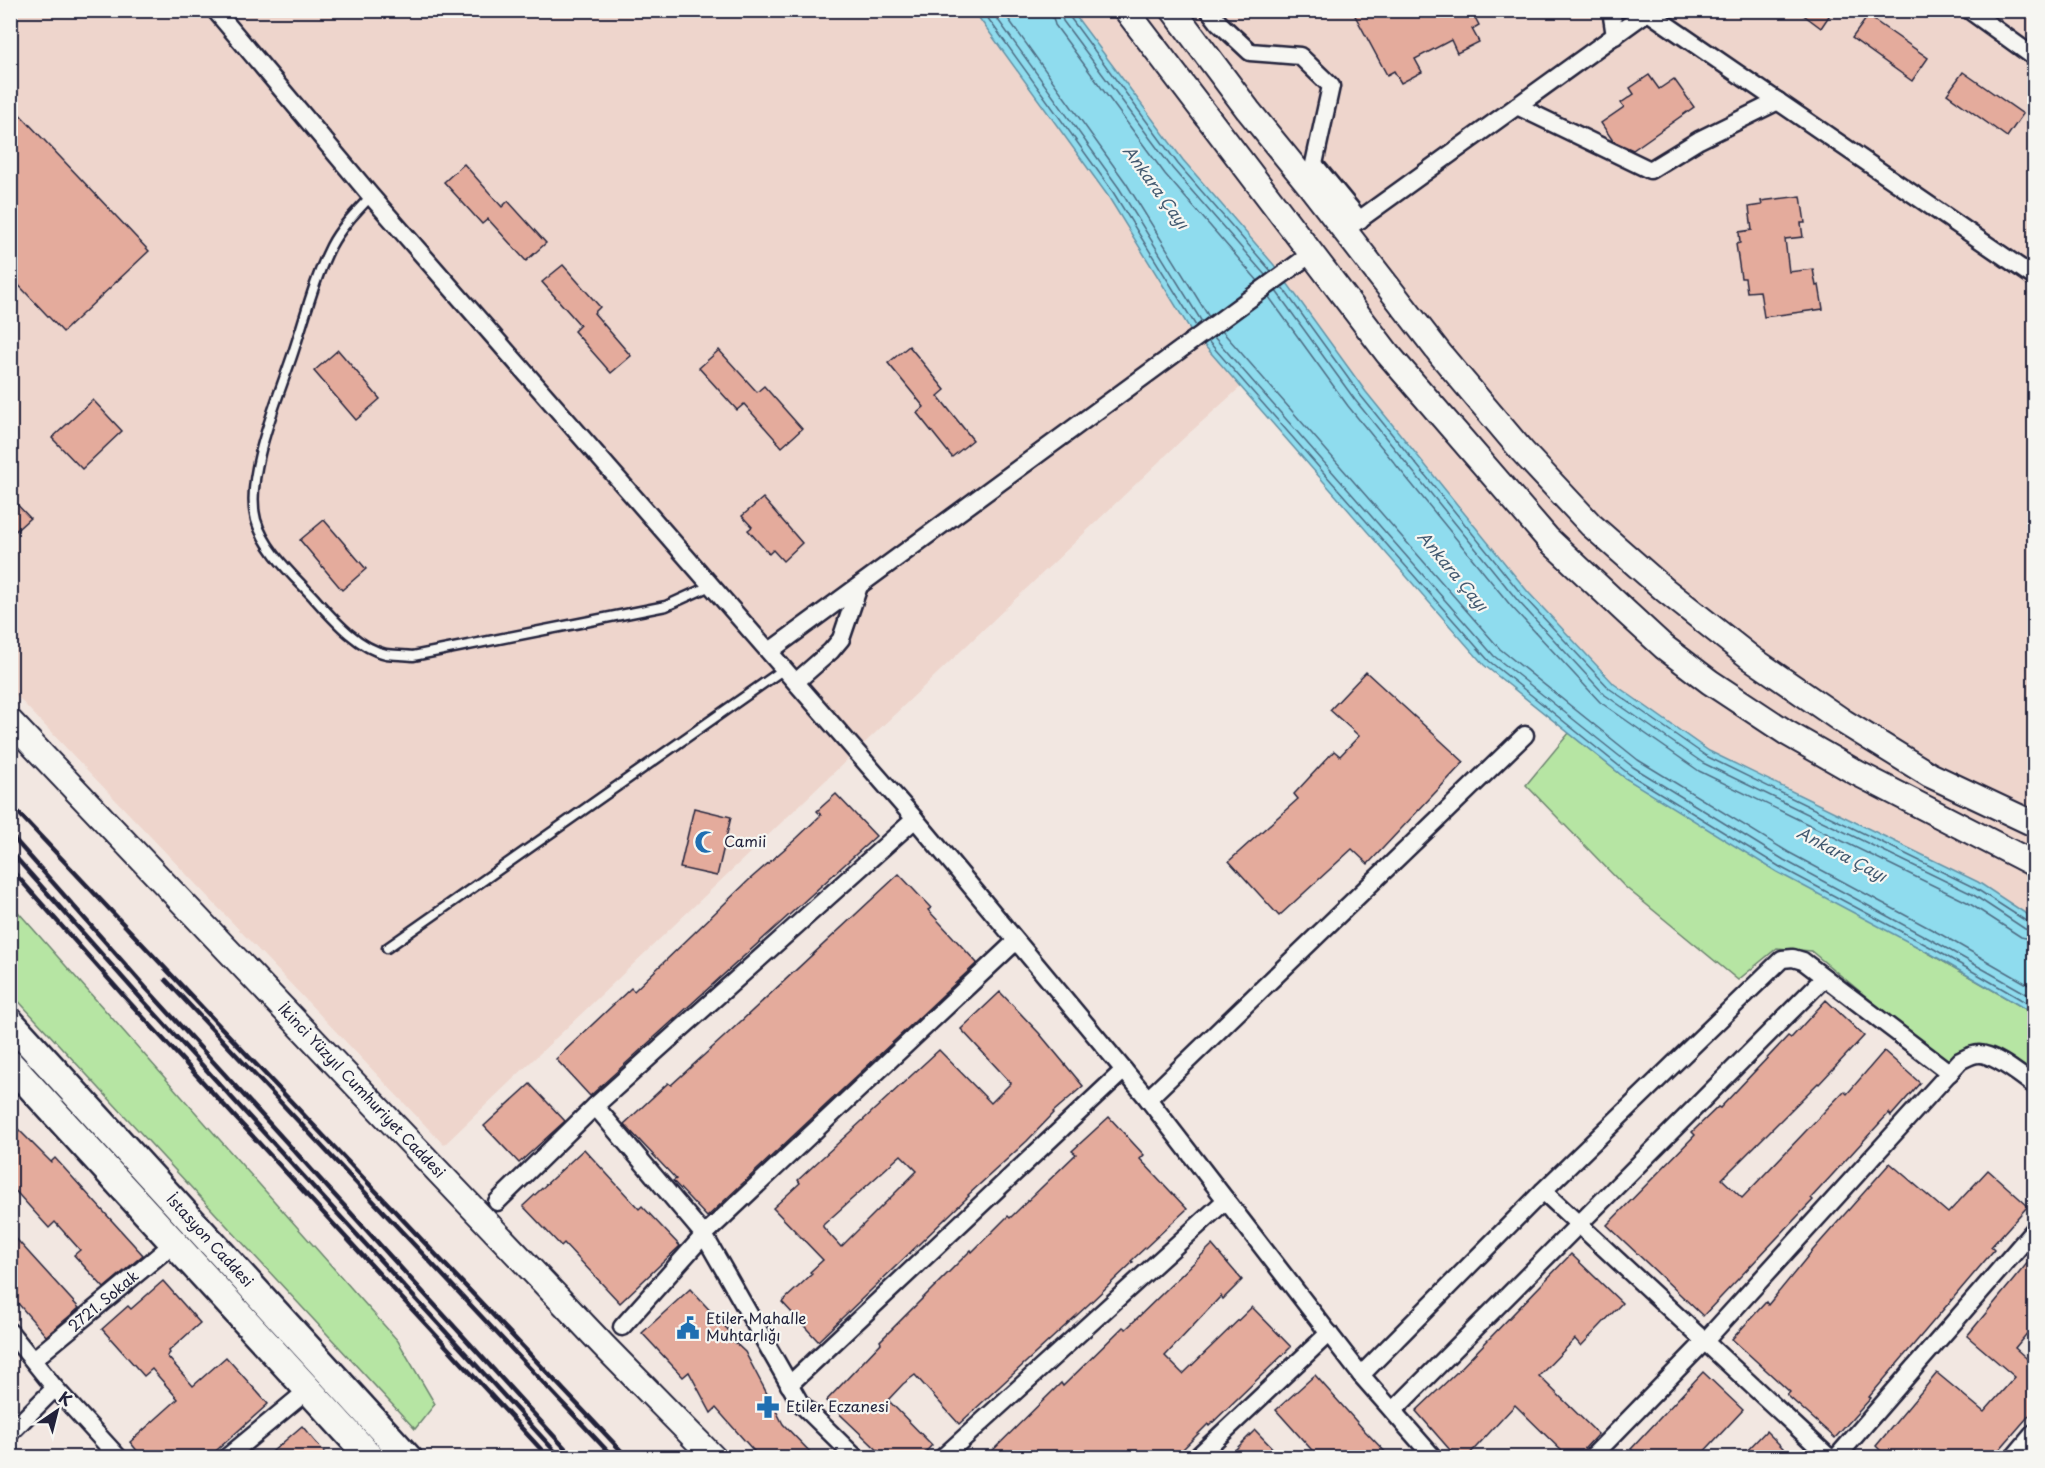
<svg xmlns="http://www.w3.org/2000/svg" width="2045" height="1468" font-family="'Playpen Sans',sans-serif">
<rect width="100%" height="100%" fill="#f2e7e1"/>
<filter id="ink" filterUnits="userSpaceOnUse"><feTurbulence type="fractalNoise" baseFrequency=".0167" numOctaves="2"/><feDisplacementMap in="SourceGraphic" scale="12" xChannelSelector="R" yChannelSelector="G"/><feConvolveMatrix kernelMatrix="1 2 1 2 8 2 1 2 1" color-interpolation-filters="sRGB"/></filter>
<g filter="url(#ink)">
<polygon fill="#eed5cc" points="11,11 2034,11 2034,919 1978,882 1709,751 1614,684 1528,592 1366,392 1314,321 1185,437 444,1145 11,690"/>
<g fill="#b6e5a3" stroke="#6c846f" stroke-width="1.5">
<polygon points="1569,733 1625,778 2034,1014 2034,1080 1987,1054 1944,1061 1811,951 1777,948 1738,980 1624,886 1526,785"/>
<polygon points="11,904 398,1341 435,1404 415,1429 11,993"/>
</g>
<polygon fill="#8fdcee" stroke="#6392a6" stroke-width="1.5" points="974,11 1072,11 1183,160 1274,265 1366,392 1528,592 1614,684 1709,751 1978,882 2034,919 2034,1014 1931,954 1777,872 1625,778 1484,665 1190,329 1108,196"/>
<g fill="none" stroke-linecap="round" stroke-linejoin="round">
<g stroke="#4e6c83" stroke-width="1.5">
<polyline points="982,10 1113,192 1196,326"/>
<polyline points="991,10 1119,188 1202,322"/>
<polyline points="1002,10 1126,183 1209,317"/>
<polyline points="1051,10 1055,25 1165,174 1258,281"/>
<polyline points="1060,10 1063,21 1172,168 1265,275"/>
<polyline points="1068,10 1069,16 1178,164 1271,271"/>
<polyline points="1282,287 1361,396 1523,596 1610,689 1706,756 1975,888 2029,923 2034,923"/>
<polyline points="1276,291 1355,400 1518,601 1605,695 1703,763 1972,894 2025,929 2034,931"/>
<polyline points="1269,297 1348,406 1511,606 1600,702 1699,771 1967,902 2021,937 2034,940"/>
<polyline points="1222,331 1500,649 1638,760 1788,852 1942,935 2034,988"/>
<polyline points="1214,337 1494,656 1633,767 1784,860 1937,943 2034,998"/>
<polyline points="1208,341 1489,661 1629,774 1780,867 1934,949 2034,1007"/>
</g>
</g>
<g fill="#e4ab9c" stroke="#22223b" stroke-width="1.5" fill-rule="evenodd">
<polygon points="1352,10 1471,10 1479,25 1472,29 1479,42 1457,53 1451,40 1415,59 1422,72 1401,83 1394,71 1387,75"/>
<polygon points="1797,10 1833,10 1821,28"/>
<polygon points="1868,16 1928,58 1912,81 1852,38"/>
<polygon points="1963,72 2023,114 2007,137 1947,94"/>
<polygon points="1649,75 1659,89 1674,79 1694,107 1633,150 1613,141 1601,123 1624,107 1621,103 1634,94 1630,88"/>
<polygon points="10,104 149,251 63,332 10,276"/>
<polygon points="464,164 502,207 508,201 546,243 526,261 488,219 482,224 444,182"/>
<polygon points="1801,196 1805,223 1801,223 1803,237 1785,239 1789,272 1813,269 1816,286 1819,285 1823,309 1764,317 1760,291 1747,292 1745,278 1741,278 1736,244 1740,243 1739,232 1752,230 1749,207 1762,205 1761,201"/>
<polygon points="563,265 600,307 594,313 631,356 611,373 574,331 580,325 542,282"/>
<polygon points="909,346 945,390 938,396 973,440 952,457 917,413 924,407 888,363"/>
<polygon points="338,350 380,399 356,420 314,371"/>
<polygon points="719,350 757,392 764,386 802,429 782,447 744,404 737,410 699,368"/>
<polygon points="93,400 122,431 82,469 52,438"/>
<polygon points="10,497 30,518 10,536"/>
<polygon points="763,498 802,543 783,561 773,550 769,554 748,530 752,527 742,516"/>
<polygon points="324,520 366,569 342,590 300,540"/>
<polygon points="1366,672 1464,762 1368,864 1352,849 1279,916 1229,861 1298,799 1294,794 1334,751 1340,756 1359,736 1330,710"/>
<polygon points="836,794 876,836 590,1096 556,1059 631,988 634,991 749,880 797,838 821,815 817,811"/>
<polygon points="694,808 731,817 717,876 680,868"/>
<polygon points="899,874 931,908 928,910 977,963 707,1217 673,1181 676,1179 624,1124 668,1083 671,1085 724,1037"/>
<path d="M 1000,992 L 1039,1033 L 1083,1086 L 1053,1112 L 1054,1113 L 1027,1141 L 968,1195 L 969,1196 L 818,1341 L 782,1302 L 812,1274 L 810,1272 L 823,1260 L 773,1208 L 800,1183 L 798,1180 L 939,1050 L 991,1103 L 1011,1083 L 961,1029 ZM 901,1155 L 917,1171 L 841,1247 L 823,1227 L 823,1225 Z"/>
<polygon points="1826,1000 1864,1036 1819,1084 1818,1083 1722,1179 1742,1198 1844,1091 1847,1094 1884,1051 1920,1083 1891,1116 1889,1113 1811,1198 1813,1200 1703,1316 1607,1225 1695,1135 1692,1132 1718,1107 1720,1108 1788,1036 1791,1038"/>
<polygon points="530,1084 565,1121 519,1163 484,1126"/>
<polygon points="1109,1117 1144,1155 1140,1159 1187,1209 1131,1261 1133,1262 1089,1304 959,1424 915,1375 903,1384 888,1400 932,1445 920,1458 886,1458 826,1401 881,1343 880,1341 971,1250 972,1252 1008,1216 1010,1218 1076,1154 1072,1151"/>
<polygon points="10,1121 51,1162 55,1158 143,1255 104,1288 74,1255 80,1250 55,1222 49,1228 10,1185"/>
<polygon points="584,1149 639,1209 642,1206 680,1246 620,1303 564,1243 561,1246 523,1206"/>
<polygon points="1890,1163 1948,1213 1988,1170 2028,1206 1991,1247 1994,1250 1869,1397 1871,1398 1835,1438 1787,1395 1790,1392 1732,1339 1766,1302 1768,1305 1813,1250"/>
<polygon points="10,1232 79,1308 46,1336 10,1294"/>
<polygon points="1212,1245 1242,1280 1223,1299 1221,1296 1165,1356 1183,1374 1252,1307 1291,1347 1209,1426 1208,1424 1174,1458 985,1458 1061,1383 1063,1386 1123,1327 1126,1329"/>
<polygon points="1571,1254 1622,1303 1581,1346 1575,1339 1539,1376 1598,1434 1576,1458 1569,1458 1515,1405 1466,1458 1457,1458 1416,1411 1457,1372"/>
<polygon points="2034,1255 2034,1325 2015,1348 2034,1365 2034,1410 1992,1458 1888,1458 1876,1446 1937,1373 1984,1412 2015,1377 1967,1336"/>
<polygon points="163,1281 200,1323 169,1351 170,1353 167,1356 193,1386 226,1357 268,1404 208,1458 143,1458 130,1442 178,1399 152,1369 144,1376 102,1329 128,1306 131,1309"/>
<polygon points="690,1289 731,1333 728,1336 745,1352 783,1424 816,1458 760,1458 716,1408 711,1413 689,1372 683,1377 642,1333"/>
<polygon points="1703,1372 1743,1410 1698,1458 1640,1458 1631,1449"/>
<polygon points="1315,1375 1364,1430 1391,1458 1319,1458 1276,1410"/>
<polygon points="302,1426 329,1458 265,1458"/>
<polygon points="1255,1430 1282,1458 1227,1458"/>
<polygon points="1766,1431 1793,1458 1740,1458"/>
</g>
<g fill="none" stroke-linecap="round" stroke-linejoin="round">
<g stroke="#22223b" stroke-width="13">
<g id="lane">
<path d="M 371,196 C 356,212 341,227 331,246 C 314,280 305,317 293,353 C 279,396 244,476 256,520 C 265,551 294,576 315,599 C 334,620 358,648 386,654 C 395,655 405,655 413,656 L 666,606 L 710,586"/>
<polyline points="387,948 784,669"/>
</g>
</g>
<g stroke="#22223b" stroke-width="21">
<g id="street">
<polyline points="215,10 371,196 915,819 1148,1099 1361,1375 1434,1458"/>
<polyline points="1209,10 1219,23 1250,52 1300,56 1331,86 1314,164 1360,220"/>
<polyline points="1611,10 1615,36"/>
<polyline points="1969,10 2034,57"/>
<polyline points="1648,12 2034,277"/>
<polyline points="1517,106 1650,170 1699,140 1778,101"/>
<polyline points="1345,230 1650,10"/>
<polyline points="770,651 1312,253"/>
<polyline points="797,681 831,651 841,639 859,586"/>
<polyline points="1148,1099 1525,735"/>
<polyline points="595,1106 704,1235 800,1403 856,1458"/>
<polyline points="1543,1191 1830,1458"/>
<polyline points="497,1202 595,1106 915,819"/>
<polyline points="622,1327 704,1235 1016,941"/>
<polyline points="10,1332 55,1388 119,1458"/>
<path id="s1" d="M 33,1360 L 174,1243"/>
<polyline points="1361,1375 1543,1191 1782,959 1793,958 1803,961 1950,1073"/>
<polyline points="789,1385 1124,1070"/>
<polyline points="1393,1411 1824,978"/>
<polyline points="10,1433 55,1388"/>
<polyline points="226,1458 308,1390"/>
<polyline points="942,1458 1226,1200"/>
<polyline points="1196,1458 1329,1333"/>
<path d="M 1591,1458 L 1705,1341 L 1960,1061 C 1966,1058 1972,1054 1979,1054 C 1995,1054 2021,1076 2034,1085"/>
<polyline points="1836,1458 2034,1230"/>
<polyline points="2013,1458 2034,1433"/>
</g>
</g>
<g stroke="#22223b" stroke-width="28">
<g id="secondary">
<polyline points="1126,10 1388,354 1548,539 1627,613 1664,647 1710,682 1787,733 1857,773 2034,864"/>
<polyline points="1173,10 1248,110 1310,186 1441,355 1522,451 1591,525 1665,590 1751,658 1844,722 1930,775 2034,824"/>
<path id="s2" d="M 10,721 L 603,1345 L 714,1458"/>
</g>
</g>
<g stroke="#22223b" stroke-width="32">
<g id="primary">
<path id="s3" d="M 10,1022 L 408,1458"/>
<polyline points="10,1064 371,1458"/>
</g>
</g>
<use href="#lane" stroke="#f6f6f2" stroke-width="8"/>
<use href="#street" stroke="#f6f6f2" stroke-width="16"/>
<use href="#secondary" stroke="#f6f6f2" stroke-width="24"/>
<use href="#primary" stroke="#f6f6f2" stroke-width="27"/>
<g stroke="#22223b" stroke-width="4.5">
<polyline points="10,804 628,1458"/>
<polyline points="10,834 146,988 574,1458"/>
<polyline points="10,851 138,995 561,1458"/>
<polyline points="10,868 130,1003 549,1458"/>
<polyline points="166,980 614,1458"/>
</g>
</g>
</g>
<defs>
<g id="mosque-bare" transform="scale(1.8)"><path d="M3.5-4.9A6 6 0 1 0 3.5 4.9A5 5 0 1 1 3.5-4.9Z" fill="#1f6fb2" stroke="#f6f6f2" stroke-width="2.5" paint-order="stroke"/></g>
<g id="civic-bare" transform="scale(1.8)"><path d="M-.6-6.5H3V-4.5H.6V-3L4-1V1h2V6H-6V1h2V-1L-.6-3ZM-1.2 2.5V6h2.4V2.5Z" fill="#1f6fb2" stroke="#f6f6f2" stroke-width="2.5" paint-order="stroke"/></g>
<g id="pharmacy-bare" transform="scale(1.8)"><path d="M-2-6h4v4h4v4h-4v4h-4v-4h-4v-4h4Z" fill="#1f6fb2" stroke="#f6f6f2" stroke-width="2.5" paint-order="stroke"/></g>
</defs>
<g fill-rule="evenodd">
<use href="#mosque-bare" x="706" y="842"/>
<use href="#civic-bare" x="688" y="1328"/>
<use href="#pharmacy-bare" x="768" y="1407"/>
</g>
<g text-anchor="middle" stroke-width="4.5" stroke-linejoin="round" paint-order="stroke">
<g font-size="15" fill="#22223b" stroke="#f6f6f2" text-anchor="start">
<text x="724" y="847">Camii</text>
<text x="706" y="1324">Etiler Mahalle<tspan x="706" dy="17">Muhtarlığı</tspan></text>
<text x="786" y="1412">Etiler Eczanesi</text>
</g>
<g font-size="15" fill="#22223b" stroke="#f6f6f2">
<text dy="5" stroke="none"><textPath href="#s2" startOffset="510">İkinci Yüzyıl Cumhuriyet Caddesi</textPath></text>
<text dy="5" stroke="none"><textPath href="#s3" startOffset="296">İstasyon Caddesi</textPath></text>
<text dy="5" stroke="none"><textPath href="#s1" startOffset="92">2721. Sokak</textPath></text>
</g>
<g font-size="16" font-style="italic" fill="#435a71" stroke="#f6f6f2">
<text transform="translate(1156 187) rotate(54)" y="6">Ankara Çayı</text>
<text transform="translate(1453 571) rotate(50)" y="6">Ankara Çayı</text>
<text transform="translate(1842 854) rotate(28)" y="6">Ankara Çayı</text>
</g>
</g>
<rect width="2045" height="1468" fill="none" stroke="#f6f6f2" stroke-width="36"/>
<rect x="18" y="18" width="2009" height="1432" fill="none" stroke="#22223b" stroke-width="2" filter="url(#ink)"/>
<g transform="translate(57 1411) rotate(35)" stroke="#f6f6f2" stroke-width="4.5" paint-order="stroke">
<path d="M0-4.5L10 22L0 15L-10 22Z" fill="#22223b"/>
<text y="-9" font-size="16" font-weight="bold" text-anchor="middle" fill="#22223b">K</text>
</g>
</svg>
